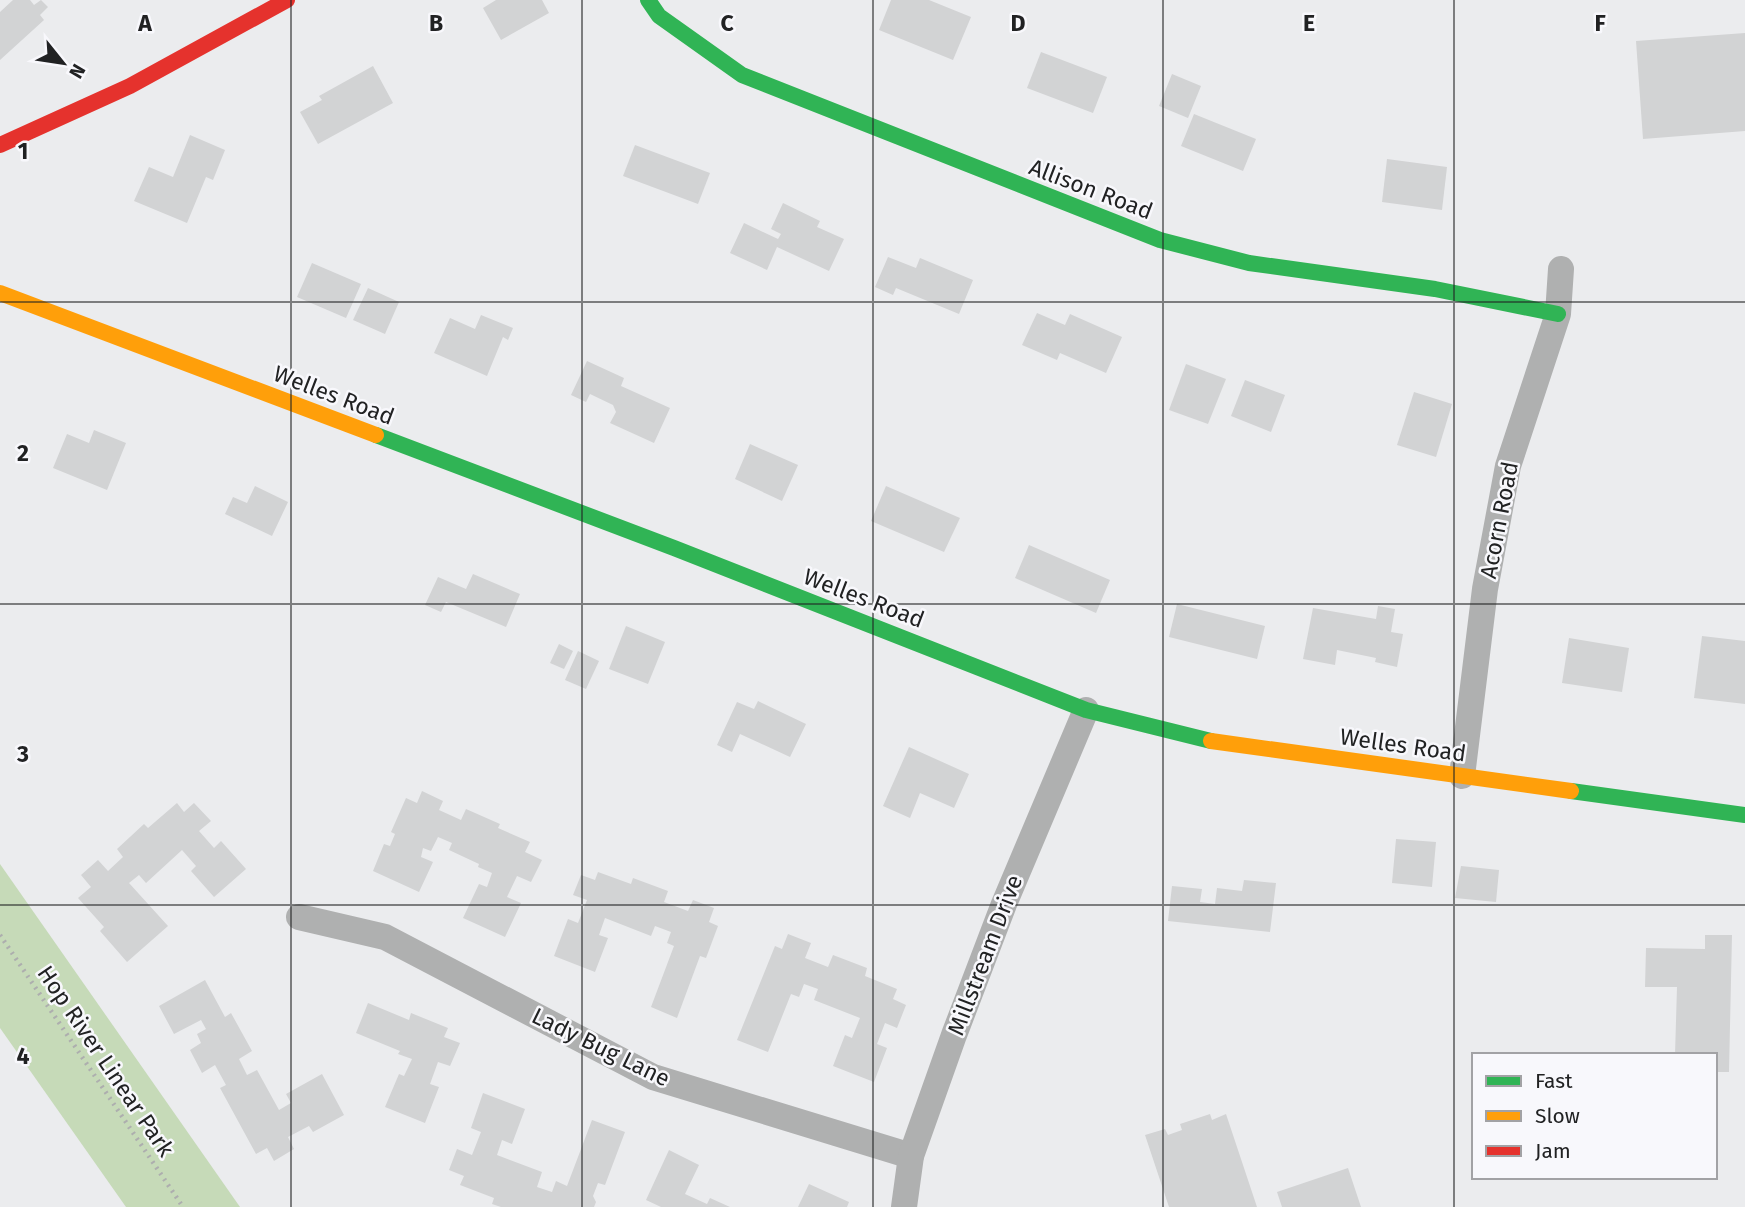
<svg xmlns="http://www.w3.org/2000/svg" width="1745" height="1207" font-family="'Fira Sans',sans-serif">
<rect width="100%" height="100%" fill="#ebecee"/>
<polygon fill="#c6dab8" points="0,864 240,1207 126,1207 0,1028"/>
<g fill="#d2d3d4">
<polygon points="13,0 30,0 34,5 41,0 48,7 40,15 44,20 0,60 0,12"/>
<polygon points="496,0 542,0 549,13 501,40 483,8"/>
<polygon points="891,0 929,0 971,17 953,60 879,30"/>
<polygon points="1745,33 1745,131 1643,139 1636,41"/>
<polygon points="1041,52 1107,77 1093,113 1027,88"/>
<polygon points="373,66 393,103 318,144 300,112 322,100 319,96"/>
<polygon points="1172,74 1201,86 1188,118 1159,106"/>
<polygon points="1194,114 1256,139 1243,171 1181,146"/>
<polygon points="190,135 225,150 213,180 206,177 187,223 134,201 149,167 173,177"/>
<polygon points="635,145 710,173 698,204 623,176"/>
<polygon points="1387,159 1447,167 1442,210 1382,202"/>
<polygon points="783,203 820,221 817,227 844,239 829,271 777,247 767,270 730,253 744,223 778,239 781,234 771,229"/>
<polygon points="888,257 916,268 920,258 973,280 959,314 896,288 893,295 875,287"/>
<polygon points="312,263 361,284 346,318 297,297"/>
<polygon points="368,288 399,302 385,334 353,320"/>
<polygon points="1037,313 1065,325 1070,314 1122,337 1106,373 1060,353 1057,360 1022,345"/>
<polygon points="481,315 513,328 508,340 503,337 487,376 434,353 450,318 475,329"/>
<polygon points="587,361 624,378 621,386 670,408 654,443 610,423 616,412 613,405 590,394 586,402 571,395"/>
<polygon points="1186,364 1226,379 1208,424 1169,410"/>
<polygon points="1245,380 1285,395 1271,432 1231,416"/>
<polygon points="1414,392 1452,404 1436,457 1397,445"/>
<polygon points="94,430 126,443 107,490 53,468 67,434 89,443"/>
<polygon points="750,444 798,465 782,501 735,479"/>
<polygon points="255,486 288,502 272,536 225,514 233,497 247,503"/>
<polygon points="886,486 960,518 944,552 871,521"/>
<polygon points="1029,545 1110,580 1096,613 1015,578"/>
<polygon points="473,574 520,594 506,627 446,602 441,612 425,605 438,577 466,589"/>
<polygon points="1177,604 1265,626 1257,659 1169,637"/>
<polygon points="1378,606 1395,609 1391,632 1403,634 1397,667 1375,662 1376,658 1337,650 1335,665 1303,659 1313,608 1376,619"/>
<polygon points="626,626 665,642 648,684 609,669"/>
<polygon points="1702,636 1745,641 1745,704 1694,698"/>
<polygon points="1569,638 1629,648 1622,692 1562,683"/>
<polygon points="559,644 573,651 564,669 550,663"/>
<polygon points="578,651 599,661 586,689 565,680"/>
<polygon points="758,701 806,724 790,757 740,734 732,752 717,745 737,702 754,709"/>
<polygon points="909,747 969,774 954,808 920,793 910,818 883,806"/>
<polygon points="422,791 443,801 439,810 461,820 466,809 500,824 498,828 530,842 525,852 542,860 531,882 517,876 507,897 521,903 505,937 463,918 479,884 487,887 492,873 478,867 479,864 449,850 452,843 438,837 431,851 423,848 421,857 433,862 419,892 373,871 384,844 390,846 395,834 391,832 406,798 417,803"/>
<polygon points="177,803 184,812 194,803 211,821 199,831 214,848 221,841 246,869 214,897 191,871 196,866 182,850 146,883 139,875 129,883 168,926 127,962 100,931 104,927 78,898 91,887 81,875 98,860 108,871 123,857 117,849 144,824 148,828"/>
<polygon points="1396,839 1436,842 1432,887 1392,883"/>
<polygon points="1461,866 1499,870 1496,902 1455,898"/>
<polygon points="598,872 631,884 633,878 668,891 664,902 688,911 693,900 714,908 709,922 718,926 706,958 700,956 677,1018 651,1007 674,946 667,943 671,932 655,926 651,936 605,918 599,935 608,938 595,972 554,956 568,919 578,923 587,900 573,895 581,875 595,880"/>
<polygon points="1244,880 1276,883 1270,932 1168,921 1172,886 1202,889 1200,902 1215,904 1217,888 1242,891"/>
<polygon points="788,934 811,943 805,958 828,967 833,955 867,968 865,976 897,989 893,999 906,1005 897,1028 885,1023 877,1044 887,1048 874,1082 833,1066 845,1035 852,1038 860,1018 814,1000 818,989 804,984 799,997 791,994 768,1052 737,1040 775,946 782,949"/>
<polygon points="1705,935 1732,935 1729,1072 1715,1072 1715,1055 1675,1055 1677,987 1645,987 1646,948 1705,949"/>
<polygon points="205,980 225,1017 231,1013 252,1051 239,1059 247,1075 257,1070 279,1110 291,1103 286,1094 322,1074 344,1115 313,1132 309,1126 288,1137 294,1149 274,1161 267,1148 256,1154 220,1088 226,1085 215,1065 202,1073 190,1050 201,1043 197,1034 206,1029 201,1020 174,1034 159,1006"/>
<polygon points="368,1003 409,1020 411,1013 448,1028 444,1037 460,1043 450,1066 438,1062 430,1084 439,1087 425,1123 385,1107 399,1074 404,1076 412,1059 398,1054 400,1051 356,1033"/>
<polygon points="483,1093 525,1109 512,1144 502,1140 497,1155 542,1172 537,1187 552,1192 556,1181 567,1186 592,1120 625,1132 605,1185 598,1183 593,1196 596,1202 594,1207 501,1207 492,1204 494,1198 460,1185 464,1176 449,1170 457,1149 472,1155 481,1132 471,1128"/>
<polygon points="1210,1114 1212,1120 1226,1114 1257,1207 1169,1207 1145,1135 1165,1129 1168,1135 1182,1130 1180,1124"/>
<polygon points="669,1150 699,1165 685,1194 707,1204 710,1198 730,1207 661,1207 646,1200"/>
<polygon points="1348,1168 1361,1207 1282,1207 1277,1192"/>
<polygon points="809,1184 849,1202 847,1207 798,1207"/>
</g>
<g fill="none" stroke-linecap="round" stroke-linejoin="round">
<polyline stroke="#adaeae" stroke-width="4.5" stroke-dasharray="2 5" stroke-linecap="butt" points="0,935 183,1207"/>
<g stroke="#afb0b0" stroke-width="26">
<polyline points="1462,776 1485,589 1508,466 1558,314 1561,269"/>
<polyline points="299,917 385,937 653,1077 911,1156"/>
<polyline points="904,1207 911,1156 954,1035 1004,904 1086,710"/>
</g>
<g stroke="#30b455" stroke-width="16">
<polyline points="648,0 659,16 742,75 1160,240 1249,263 1435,289 1558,314"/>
<polyline points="376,435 674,548 1086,710 1211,741"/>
<polyline points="1571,791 1745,815"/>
</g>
<g stroke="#ff9f0a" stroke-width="16">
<polyline points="0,293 376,435"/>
<polyline points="1211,741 1571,791"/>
</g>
<polyline stroke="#e5322d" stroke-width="16" points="0,145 130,86 287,0"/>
</g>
<path fill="none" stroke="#212223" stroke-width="2" stroke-opacity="0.55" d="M 291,0 L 291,1207M 582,0 L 582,1207M 873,0 L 873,1207M 1163,0 L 1163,1207M 1454,0 L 1454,1207M 0,302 L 1745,302M 0,604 L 1745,604M 0,905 L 1745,905"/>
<g text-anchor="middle" stroke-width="5" stroke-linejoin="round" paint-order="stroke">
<g font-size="23" fill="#212223" stroke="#f8f8fc">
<text transform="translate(1091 189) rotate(21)" y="8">Allison Road</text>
<text transform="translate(334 395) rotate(21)" y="8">Welles Road</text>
<text transform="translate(1499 520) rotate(-79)" y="8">Acorn Road</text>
<text transform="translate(864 598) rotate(21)" y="8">Welles Road</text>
<text transform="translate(1403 745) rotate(8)" y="8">Welles Road</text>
<text transform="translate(985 955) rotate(-69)" y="8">Millstream Drive</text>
<text transform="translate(601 1047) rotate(26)" y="8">Lady Bug Lane</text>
<text transform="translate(106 1061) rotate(56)" y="8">Hop River Linear Park</text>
</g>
</g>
<g font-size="23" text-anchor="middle" font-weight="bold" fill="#212223" stroke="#f8f8fc" stroke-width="5" stroke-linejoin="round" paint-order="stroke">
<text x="145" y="31">A</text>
<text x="436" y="31">B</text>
<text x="727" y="31">C</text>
<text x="1018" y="31">D</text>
<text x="1309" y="31">E</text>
<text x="1600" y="31">F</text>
<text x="23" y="159">1</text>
<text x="23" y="461">2</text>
<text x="23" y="762">3</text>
<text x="23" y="1064">4</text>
</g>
<rect x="1472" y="1053" width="245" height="126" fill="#f8f8fc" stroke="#a2a2a5" stroke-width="2"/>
<rect x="1486" y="1076" width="35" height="10" fill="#30b455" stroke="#a2a2a5" stroke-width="2"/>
<text x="1535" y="1088" font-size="21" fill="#212223">Fast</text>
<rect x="1486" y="1111" width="35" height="10" fill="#ff9f0a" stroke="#a2a2a5" stroke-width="2"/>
<text x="1535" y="1123" font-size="21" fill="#212223">Slow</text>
<rect x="1486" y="1146" width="35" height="10" fill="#e5322d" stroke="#a2a2a5" stroke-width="2"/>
<text x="1535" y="1158" font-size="21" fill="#212223">Jam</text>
<g transform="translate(63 63) rotate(120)" stroke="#f8f8fc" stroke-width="5" paint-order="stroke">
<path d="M0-5L12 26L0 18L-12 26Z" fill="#212223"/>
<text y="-10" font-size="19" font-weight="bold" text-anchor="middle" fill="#212223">N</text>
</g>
</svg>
